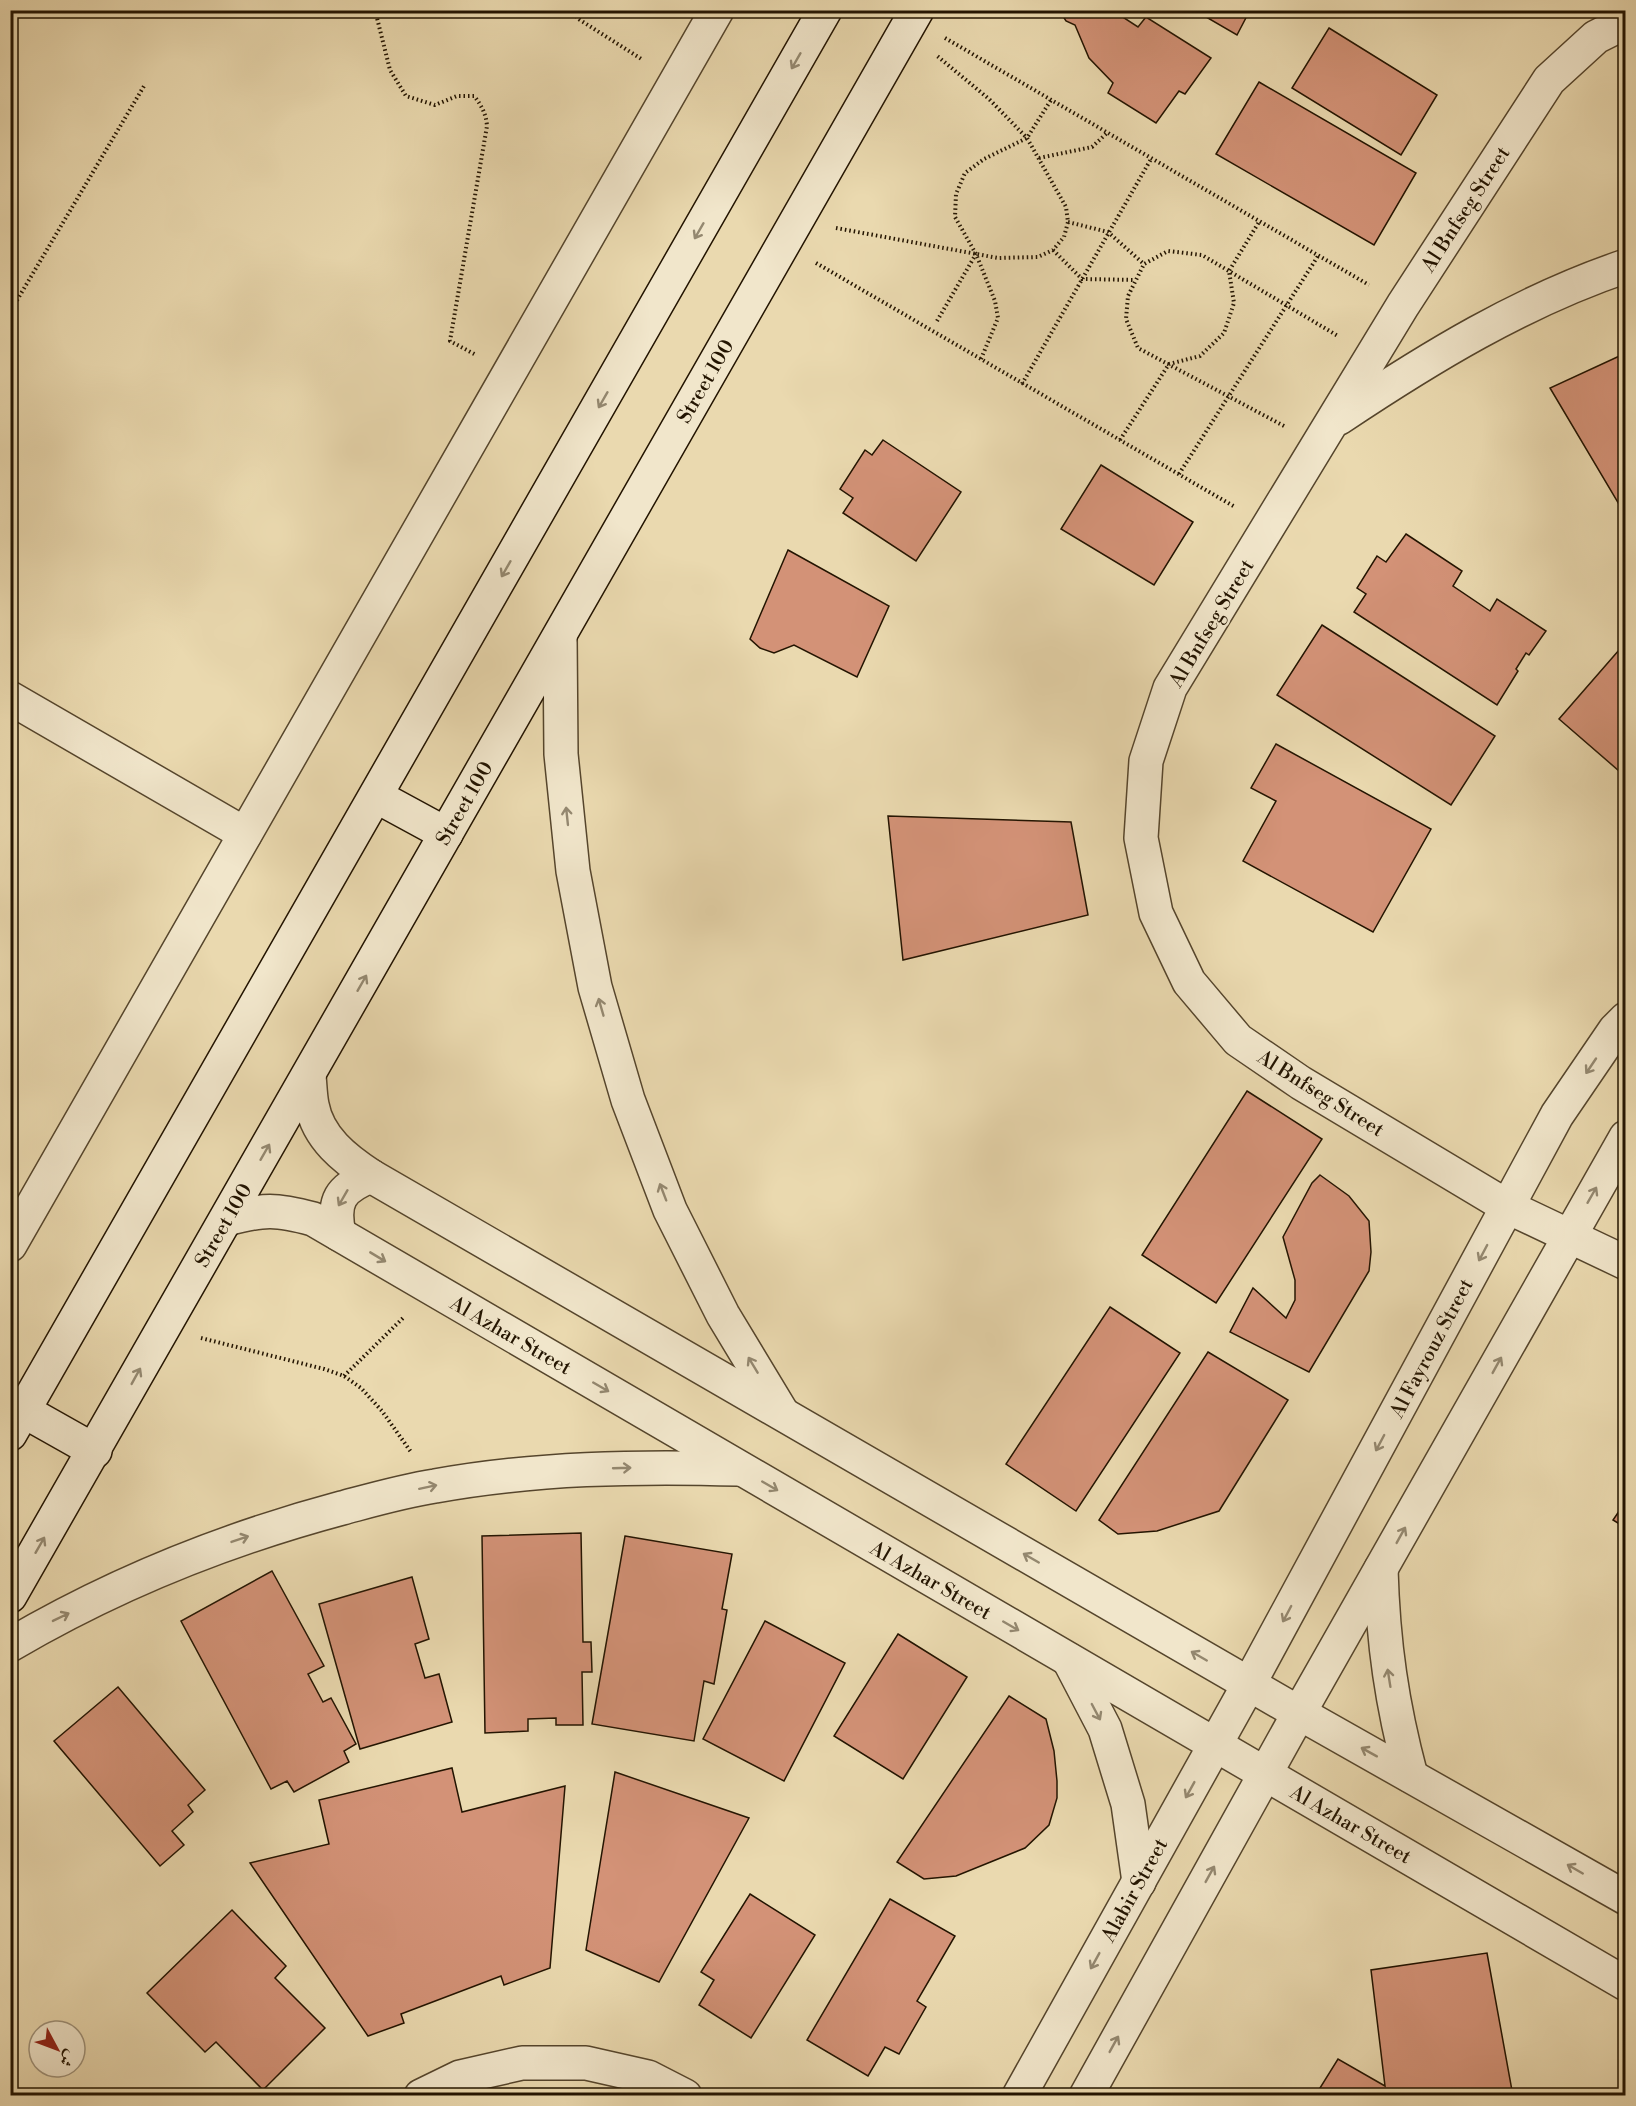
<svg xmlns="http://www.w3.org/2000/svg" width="1636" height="2106" font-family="'Libre Bodoni',Amiri,serif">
<rect width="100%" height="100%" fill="#ead9af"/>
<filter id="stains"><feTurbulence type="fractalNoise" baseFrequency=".00333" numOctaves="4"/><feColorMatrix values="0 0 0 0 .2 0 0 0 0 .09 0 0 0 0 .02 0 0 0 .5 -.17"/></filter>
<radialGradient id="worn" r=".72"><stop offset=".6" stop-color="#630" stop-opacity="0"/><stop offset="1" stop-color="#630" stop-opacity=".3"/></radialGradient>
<g fill="#d39277" stroke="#231401" stroke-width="1.5">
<polygon points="1059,10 1112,10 1138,27 1146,17 1211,58 1185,94 1179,91 1156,123 1108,93 1113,83 1089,58 1075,25 1066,21"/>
<polygon points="1194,10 1250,10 1237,35"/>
<polygon points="1329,28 1437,95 1401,155 1292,88"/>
<polygon points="1259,82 1416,173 1374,245 1216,154"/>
<polygon points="1626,353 1626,516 1550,388"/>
<polygon points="883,440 961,492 916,561 843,513 853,498 840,489 865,450 872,455"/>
<polygon points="1101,465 1193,522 1154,585 1061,529"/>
<polygon points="1406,534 1462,571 1453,586 1490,611 1497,599 1546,631 1529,655 1526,653 1516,669 1518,671 1497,705 1354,612 1366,594 1357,588 1377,556 1386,562"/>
<polygon points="788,550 889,606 857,677 794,645 774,653 760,648 750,639"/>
<polygon points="1322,625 1495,736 1451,805 1277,695"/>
<polygon points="1626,642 1626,777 1559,719"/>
<polygon points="1276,744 1431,829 1373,932 1243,861 1276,801 1251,788"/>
<polygon points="888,816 1071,822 1088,915 903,960"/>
<polygon points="1247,1091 1322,1139 1216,1303 1142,1255"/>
<polygon points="1320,1175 1349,1196 1369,1221 1371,1252 1369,1271 1309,1372 1230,1332 1253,1288 1286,1318 1295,1300 1295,1280 1283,1237 1312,1183"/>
<polygon points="1110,1307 1180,1353 1076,1511 1006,1464"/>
<polygon points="1208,1352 1288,1400 1219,1511 1157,1531 1118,1534 1099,1520"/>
<polygon points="1626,1501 1626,1528 1613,1520"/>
<polygon points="581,1533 583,1642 591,1642 592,1672 582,1672 583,1725 556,1725 556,1718 528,1719 528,1731 485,1733 482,1536"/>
<polygon points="625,1536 732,1554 722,1609 727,1610 714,1684 704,1681 694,1741 592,1724"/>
<polygon points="272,1571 324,1666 308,1674 323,1702 331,1698 356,1744 344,1751 349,1762 294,1792 287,1781 271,1789 181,1621"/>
<polygon points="412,1577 429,1639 415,1644 425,1678 439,1674 452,1722 360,1749 319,1604"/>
<polygon points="765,1621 845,1663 784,1781 703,1739"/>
<polygon points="898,1634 967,1677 903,1779 834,1736"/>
<polygon points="118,1687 205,1790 188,1805 193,1812 172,1831 184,1845 160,1866 54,1741"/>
<polygon points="1009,1696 1046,1719 1054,1751 1057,1781 1057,1798 1049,1825 1025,1848 956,1876 924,1879 897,1862"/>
<polygon points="452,1768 462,1812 565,1786 550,1968 504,1985 501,1976 401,2014 404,2023 368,2036 250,1863 329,1844 319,1800"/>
<polygon points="615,1772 749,1818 659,1982 586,1950"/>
<polygon points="750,1894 815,1935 751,2038 699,2005 714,1980 701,1972"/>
<polygon points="890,1899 955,1936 917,2001 926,2007 899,2054 885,2047 868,2076 807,2040"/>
<polygon points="232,1910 286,1966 275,1978 325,2028 263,2090 216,2042 205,2052 147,1993"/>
<polygon points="1487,1953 1513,2096 1315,2096 1338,2059 1385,2086 1371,1970"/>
</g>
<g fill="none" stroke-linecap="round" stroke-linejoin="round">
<g stroke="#55452c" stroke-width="36">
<g id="street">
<polyline points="1626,22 1596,37 1549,80 1403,305 1170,688 1146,761 1141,838 1156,913 1189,982 1238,1040 1301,1083 1508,1207 1626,1263"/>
<path d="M 1339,418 C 1429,358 1522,301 1626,266"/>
<polyline points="560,637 561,754 573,871 595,987 628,1100 670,1210 723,1315 781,1411"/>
<polyline points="10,698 245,834"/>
<path d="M 309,1076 C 310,1085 310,1095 312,1105 C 318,1138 345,1159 371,1176 L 1299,1713 L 1626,1898"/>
<path d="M 227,1219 C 264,1209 276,1209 313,1219 L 1626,1984"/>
<path d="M 339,1234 C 332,1201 340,1188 371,1176"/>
<polyline points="10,1245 717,10"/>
<path d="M 1381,1569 C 1383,1643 1392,1705 1411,1776"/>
<path d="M 10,1645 C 114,1584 226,1539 342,1508 C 372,1500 403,1491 435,1486 C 535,1468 637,1466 738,1469"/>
<polyline points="1069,1660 1105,1729 1128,1804 1139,1882"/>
<polyline points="421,2096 460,2077 522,2063 586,2063 648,2077 685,2096"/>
<polyline points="1019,2096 1249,1684 1557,1115 1615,1030 1626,1019"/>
<polyline points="1086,2096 1299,1713 1626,1137"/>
</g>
</g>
<g stroke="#231401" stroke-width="36">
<g id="secondary">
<polyline points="376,796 446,834"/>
<polyline points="24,1411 95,1451"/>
<polyline points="10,1434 825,10"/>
<polyline points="10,1596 917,10"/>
</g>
</g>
<g stroke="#231401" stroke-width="4" stroke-dasharray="1.5 3" stroke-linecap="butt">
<path d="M 375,10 L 390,70 L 406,96 L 435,105 L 457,96 L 474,96 C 482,106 486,114 487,126 L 450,341 L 476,355"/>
<polyline points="569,10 580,20 643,60"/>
<polyline points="945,38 1369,285"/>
<polyline points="1039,158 1092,147 1107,133"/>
<polyline points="1068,222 1108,232 1144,264"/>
<polyline points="836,228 998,258 1038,257 1053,250 1064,237 1068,222 1066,207 1027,138 989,99 936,55"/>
<polyline points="1053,250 1082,279 1135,280"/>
<polyline points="816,263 1235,507"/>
<polyline points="10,312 144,86"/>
<polyline points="937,321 976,254"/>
<polyline points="981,359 998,318 995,301 976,254 955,217 956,194 965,173 984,159 1027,138 1051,100"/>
<polyline points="1022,384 1151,159"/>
<polyline points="1284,426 1138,348 1126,319 1128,296 1144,264 1168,251 1202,255 1338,336"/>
<polyline points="1120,440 1169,364 1200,356 1224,333 1234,303 1229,271 1259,222"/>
<polyline points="1179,474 1318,256"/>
<polyline points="201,1338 324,1369 344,1376 361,1388 382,1411 411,1452"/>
<polyline points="344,1376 404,1317"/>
</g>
<use href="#street" stroke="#f1e6cb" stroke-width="33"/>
<use href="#secondary" stroke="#f1e6cb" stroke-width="33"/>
</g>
<defs><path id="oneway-shaft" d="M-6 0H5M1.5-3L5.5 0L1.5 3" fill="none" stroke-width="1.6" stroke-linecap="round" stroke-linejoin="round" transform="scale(1.5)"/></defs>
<g stroke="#948870">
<use href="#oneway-shaft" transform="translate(796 61) rotate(120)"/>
<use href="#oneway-shaft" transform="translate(699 231) rotate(120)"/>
<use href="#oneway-shaft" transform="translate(603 400) rotate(120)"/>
<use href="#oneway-shaft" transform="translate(506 569) rotate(120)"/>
<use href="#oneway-shaft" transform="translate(567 816) rotate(-96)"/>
<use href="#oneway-shaft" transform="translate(362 983) rotate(-60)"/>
<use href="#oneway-shaft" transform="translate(601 1007) rotate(-106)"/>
<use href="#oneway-shaft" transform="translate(1591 1066) rotate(124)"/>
<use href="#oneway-shaft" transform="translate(265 1152) rotate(-60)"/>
<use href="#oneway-shaft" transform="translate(663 1192) rotate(-111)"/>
<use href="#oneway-shaft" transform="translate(1592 1195) rotate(-60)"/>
<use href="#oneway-shaft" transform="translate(343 1198) rotate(120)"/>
<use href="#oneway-shaft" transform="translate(1483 1253) rotate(118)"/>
<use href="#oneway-shaft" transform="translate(378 1257) rotate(31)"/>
<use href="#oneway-shaft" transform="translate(753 1365) rotate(-121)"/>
<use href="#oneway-shaft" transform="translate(1497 1365) rotate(-61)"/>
<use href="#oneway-shaft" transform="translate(136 1376) rotate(-61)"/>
<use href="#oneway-shaft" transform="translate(601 1387) rotate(30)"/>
<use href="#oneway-shaft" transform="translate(1380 1443) rotate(118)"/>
<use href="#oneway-shaft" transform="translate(622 1468) rotate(-2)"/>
<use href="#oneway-shaft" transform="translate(770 1486) rotate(30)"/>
<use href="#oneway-shaft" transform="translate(428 1487) rotate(-12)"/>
<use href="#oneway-shaft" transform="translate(1401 1535) rotate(-61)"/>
<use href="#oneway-shaft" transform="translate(240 1539) rotate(-19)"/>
<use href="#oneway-shaft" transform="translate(40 1545) rotate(-60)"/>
<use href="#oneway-shaft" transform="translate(1031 1558) rotate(-150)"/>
<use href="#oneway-shaft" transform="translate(1287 1614) rotate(118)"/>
<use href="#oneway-shaft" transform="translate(61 1617) rotate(-26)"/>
<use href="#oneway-shaft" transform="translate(1011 1626) rotate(30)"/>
<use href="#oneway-shaft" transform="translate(1199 1656) rotate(-150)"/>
<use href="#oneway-shaft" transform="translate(1389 1678) rotate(-99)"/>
<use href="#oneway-shaft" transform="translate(1096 1712) rotate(62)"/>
<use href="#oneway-shaft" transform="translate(1369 1752) rotate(-151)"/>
<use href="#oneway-shaft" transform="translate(1190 1790) rotate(119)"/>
<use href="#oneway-shaft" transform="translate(1575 1869) rotate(-150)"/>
<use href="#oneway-shaft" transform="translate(1210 1874) rotate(-61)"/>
<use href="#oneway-shaft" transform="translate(1095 1961) rotate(119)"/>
<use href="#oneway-shaft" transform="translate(1114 2044) rotate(-61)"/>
</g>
<g text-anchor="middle" stroke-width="4.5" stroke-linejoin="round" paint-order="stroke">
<g font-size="20" fill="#231401" stroke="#f1e6cb">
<text transform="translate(1465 209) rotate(-57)" y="7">Al Bnfseg Street</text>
<text transform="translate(705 381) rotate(-60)" y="7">Street 100</text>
<text transform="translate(1211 623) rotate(-59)" y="7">Al Bnfseg Street</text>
<text transform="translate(464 803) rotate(-60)" y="7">Street 100</text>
<text transform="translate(1321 1093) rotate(32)" y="7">Al Bnfseg Street</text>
<text transform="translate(223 1225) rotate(-60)" y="7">Street 100</text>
<text transform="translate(511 1335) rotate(30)" y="7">Al Azhar Street</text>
<text transform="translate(1431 1348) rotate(-62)" y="7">Al Fayrouz Street</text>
<text transform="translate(931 1580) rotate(30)" y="7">Al Azhar Street</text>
<text transform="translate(1351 1824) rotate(30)" y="7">Al Azhar Street</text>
<text transform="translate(1134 1890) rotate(-61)" y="7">Alabir Street</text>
</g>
</g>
<rect width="1636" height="2106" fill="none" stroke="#ead9af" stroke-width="36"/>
<rect x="12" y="12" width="1612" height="2082" fill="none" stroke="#231401" stroke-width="3"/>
<rect x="18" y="18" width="1600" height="2070" fill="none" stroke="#231401" stroke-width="1.5"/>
<g transform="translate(57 2049) rotate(131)"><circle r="28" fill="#f1e6cb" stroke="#9f927a" stroke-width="1.5"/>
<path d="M0-4.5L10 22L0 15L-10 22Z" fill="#8f2418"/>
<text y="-9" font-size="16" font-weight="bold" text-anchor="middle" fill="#231401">ش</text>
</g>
<rect width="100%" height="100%" filter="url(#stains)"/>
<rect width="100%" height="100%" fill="url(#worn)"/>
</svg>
